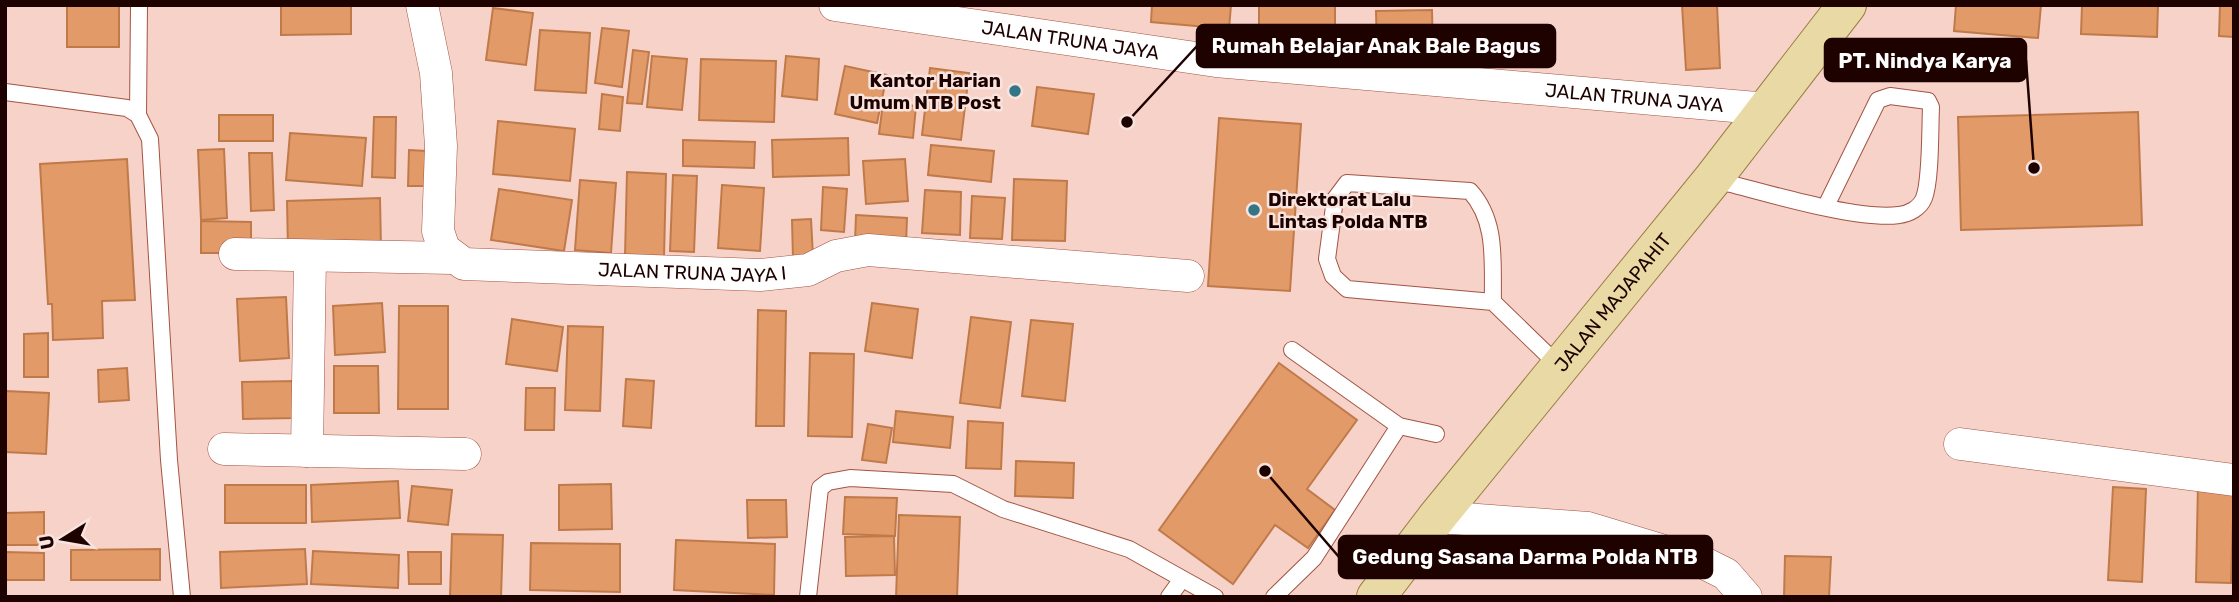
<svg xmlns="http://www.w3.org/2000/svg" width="2239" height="602" font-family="Rubik,sans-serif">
<rect width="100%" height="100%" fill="#f7d2c9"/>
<g fill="#e39a69" stroke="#c07a4a" stroke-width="2">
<rect x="67" y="5" width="52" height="42"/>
<polygon points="281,5 351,5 351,34 281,35"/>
<polygon points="1152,5 1231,5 1229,29 1151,22"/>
<polygon points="1259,5 1335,5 1335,29 1259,28"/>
<polygon points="1682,5 1717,5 1720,68 1686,70"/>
<polygon points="1956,5 2041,5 2038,38 1954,31"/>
<polygon points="2082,5 2158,5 2157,37 2081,34"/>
<polygon points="2220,5 2234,5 2234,37 2219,36"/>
<polygon points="493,8 533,13 526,65 486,60"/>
<polygon points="1432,10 1433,54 1377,54 1376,11"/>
<polygon points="602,28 629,31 622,87 595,83"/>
<polygon points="540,30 590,33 586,93 535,90"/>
<polygon points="633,50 649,52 642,104 627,103"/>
<polygon points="652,56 687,59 682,110 647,107"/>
<polygon points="786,56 819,59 817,100 782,96"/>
<polygon points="701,59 776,61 774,122 699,120"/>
<polygon points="845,66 887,75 877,123 835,114"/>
<polygon points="930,68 969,73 961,140 922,135"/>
<polygon points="1037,87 1094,94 1088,134 1032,126"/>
<polygon points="602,94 623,97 620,131 599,129"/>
<polygon points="883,103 916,106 913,138 879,134"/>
<polygon points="2138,112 2142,225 1961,230 1958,117"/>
<rect x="219" y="115" width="54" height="26"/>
<polygon points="374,117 396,117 395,178 372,177"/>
<polygon points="1219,118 1301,124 1290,291 1208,286"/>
<polygon points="498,121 575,129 570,181 493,174"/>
<polygon points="290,133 366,138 362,186 286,180"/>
<polygon points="848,138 849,175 773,177 772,140"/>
<polygon points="683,140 755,142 754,168 683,166"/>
<polygon points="931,145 994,151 991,182 928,175"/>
<polygon points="224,149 227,218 201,220 198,150"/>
<polygon points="409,150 426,151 425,186 408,186"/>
<polygon points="249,153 272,153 274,210 251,211"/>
<polygon points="127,159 135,300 102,301 103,338 53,340 52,304 48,304 40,164"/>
<polygon points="905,159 908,201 866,204 863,161"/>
<polygon points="627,172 666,174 664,257 625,256"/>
<polygon points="673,175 697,176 694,252 670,251"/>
<polygon points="1014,179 1067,181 1065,241 1012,240"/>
<polygon points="580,180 616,183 611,253 575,250"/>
<polygon points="722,185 764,188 760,251 718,248"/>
<polygon points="823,187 847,189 844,232 821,230"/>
<polygon points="499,189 572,200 564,251 491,240"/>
<polygon points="925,190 961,192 960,235 922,233"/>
<polygon points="972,196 1005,198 1002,239 970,238"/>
<polygon points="380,198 381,248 288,250 287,201"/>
<polygon points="856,215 907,218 906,244 855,242"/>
<polygon points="811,219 813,257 793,258 792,220"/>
<polygon points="201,221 251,222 251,253 201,253"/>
<polygon points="286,297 289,358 240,361 237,299"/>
<polygon points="382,303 385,352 335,355 333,306"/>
<polygon points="872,303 918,309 912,358 865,351"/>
<polygon points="399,306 448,306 448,409 398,409"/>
<polygon points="758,310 786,311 784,426 756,426"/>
<polygon points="971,317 1011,322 1000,408 960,403"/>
<polygon points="512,319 563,327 557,371 506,364"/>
<polygon points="1031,320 1073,324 1065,401 1022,396"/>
<polygon points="568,326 603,327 600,411 565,410"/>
<polygon points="48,333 48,377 24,377 24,334"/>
<polygon points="810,353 854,354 852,437 808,436"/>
<polygon points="1279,363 1357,420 1307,489 1335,510 1308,548 1275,525 1233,584 1159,530"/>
<polygon points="334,366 378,366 379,413 334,413"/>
<polygon points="127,368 129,400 99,402 98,370"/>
<polygon points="626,379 654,381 651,428 623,426"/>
<polygon points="296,381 297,418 243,419 242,382"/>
<polygon points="526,388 555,388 554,430 525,430"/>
<polygon points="5,391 49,393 46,454 5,452"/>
<polygon points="896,411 953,417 950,448 893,442"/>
<polygon points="968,421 1003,423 1001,469 966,468"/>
<polygon points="868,424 892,428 886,463 862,460"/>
<polygon points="1016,461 1074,463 1073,498 1015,496"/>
<polygon points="398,481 400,518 312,522 311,485"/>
<polygon points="611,484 612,529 559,530 559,485"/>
<polygon points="2198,484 2234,484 2231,583 2196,582"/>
<rect x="225" y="485" width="81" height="38"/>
<polygon points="412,486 452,490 448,525 408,521"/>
<polygon points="2113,487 2146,489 2142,582 2108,580"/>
<polygon points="845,497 897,498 895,536 843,534"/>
<polygon points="747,500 786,500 787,537 748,538"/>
<polygon points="44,512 44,545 5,545 5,513"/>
<polygon points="899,515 960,517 957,597 896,597"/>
<polygon points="452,534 503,535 501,597 450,597"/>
<polygon points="894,536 895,575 846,576 845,537"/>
<polygon points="676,540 775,544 774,595 674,590"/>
<polygon points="531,543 620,544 620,592 530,590"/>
<polygon points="160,549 160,580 71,580 71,550"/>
<polygon points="305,549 307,584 221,588 220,552"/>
<polygon points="313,551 399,555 398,588 311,584"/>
<polygon points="5,552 44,553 44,580 5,580"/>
<polygon points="408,552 441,552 441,584 409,584"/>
<polygon points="1785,556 1831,557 1829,597 1784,597"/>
</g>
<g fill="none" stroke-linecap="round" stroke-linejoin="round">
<g stroke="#a35442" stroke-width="18">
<g id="service">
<polyline points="5,92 127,108 138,115 150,139 169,460 182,597"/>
<polyline points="138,115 139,5"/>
<path d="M 1715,180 C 1761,191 1856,221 1899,215 C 1909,214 1920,208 1924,198 C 1931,180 1930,128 1931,107 L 1928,101 L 1890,96 L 1878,100 L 1826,206"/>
<path d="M 1493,302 C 1492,263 1498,222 1470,191 L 1347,183 L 1335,199 L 1327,259 L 1333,276 L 1347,289 L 1493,302 L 1559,366"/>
<polyline points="1292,350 1399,426 1436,434"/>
<polyline points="808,597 820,488 828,482 850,478 953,484 1003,509 1129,549 1215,597"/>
<polyline points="1169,597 1182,579"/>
<polyline points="1274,597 1314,558 1399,426"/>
</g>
</g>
<g stroke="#a35442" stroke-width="33">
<g id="minor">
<path id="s1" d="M 422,5 L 436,73 L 441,146 L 438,231 L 444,249 L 464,264 L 760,275 L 808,270 L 836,256 L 868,250 L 1188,276"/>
<path id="s2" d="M 835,5 L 1216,61 L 1768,109"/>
<polyline points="235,254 453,258"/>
<polyline points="1960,444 2234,480"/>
<polyline points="224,449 465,454"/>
<polyline points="307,451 310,256"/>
<polyline points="1437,517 1588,528 1704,563 1726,574 1746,597"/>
</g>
</g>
<g stroke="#997f44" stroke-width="40">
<g id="primary">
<path id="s3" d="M 1376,597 L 1437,517 L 1712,180 L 1847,5"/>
</g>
</g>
<use href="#service" stroke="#fff" stroke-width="16"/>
<use href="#minor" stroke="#fff" stroke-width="32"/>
<use href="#primary" stroke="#e9daa5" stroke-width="38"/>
</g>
<g fill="#327685" stroke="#f7e4df" stroke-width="2.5">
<circle cx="1015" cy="91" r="7"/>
<circle cx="1254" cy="210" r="7"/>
</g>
<g text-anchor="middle" stroke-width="5" stroke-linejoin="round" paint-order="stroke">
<g font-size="19" fill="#1e0200" stroke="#f7e4df">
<text dy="7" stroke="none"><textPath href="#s2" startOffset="238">JALAN TRUNA JAYA</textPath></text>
<text dy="7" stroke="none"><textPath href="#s2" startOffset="805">JALAN TRUNA JAYA</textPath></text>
<text dy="7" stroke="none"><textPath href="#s1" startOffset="500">JALAN TRUNA JAYA I</textPath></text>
<text dy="7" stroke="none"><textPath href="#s3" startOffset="378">JALAN MAJAPAHIT</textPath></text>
</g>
<g font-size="19" font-weight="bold" fill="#1e0200" stroke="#f7e4df" text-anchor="end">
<text x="1001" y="87">Kantor Harian<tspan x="1001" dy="22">Umum NTB Post</tspan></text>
<text x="1268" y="206" text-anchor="start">Direktorat Lalu<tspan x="1268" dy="22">Lintas Polda NTB</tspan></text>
</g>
</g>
<path fill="none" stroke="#1e0200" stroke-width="2.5" d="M1127 122L1197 46M2034 168L2026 60M1265 471L1339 557"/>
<g fill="#1e0200" stroke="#f7e4df" stroke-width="2.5">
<circle cx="1127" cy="122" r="7"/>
<circle cx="2034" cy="168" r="7"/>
<circle cx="1265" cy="471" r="7"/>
</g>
<g fill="#1e0200" stroke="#1e0200" stroke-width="2.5">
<rect x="1197" y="25" width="358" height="42" rx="7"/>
<rect x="1825" y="39" width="201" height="42" rx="7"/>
<rect x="1339" y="536" width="373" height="42" rx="7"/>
</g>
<g font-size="21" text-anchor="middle" font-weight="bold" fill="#fff">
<text x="1376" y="53">Rumah Belajar Anak Bale Bagus</text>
<text x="1925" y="68">PT. Nindya Karya</text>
<text x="1525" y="564">Gedung Sasana Darma Polda NTB</text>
</g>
<rect width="2239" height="602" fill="none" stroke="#1e0200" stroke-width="14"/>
<g transform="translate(63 539) rotate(259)" stroke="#f7e4df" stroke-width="5" paint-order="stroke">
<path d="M0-5L12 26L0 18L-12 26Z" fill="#1e0200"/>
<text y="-10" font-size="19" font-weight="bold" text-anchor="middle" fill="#1e0200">U</text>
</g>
</svg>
